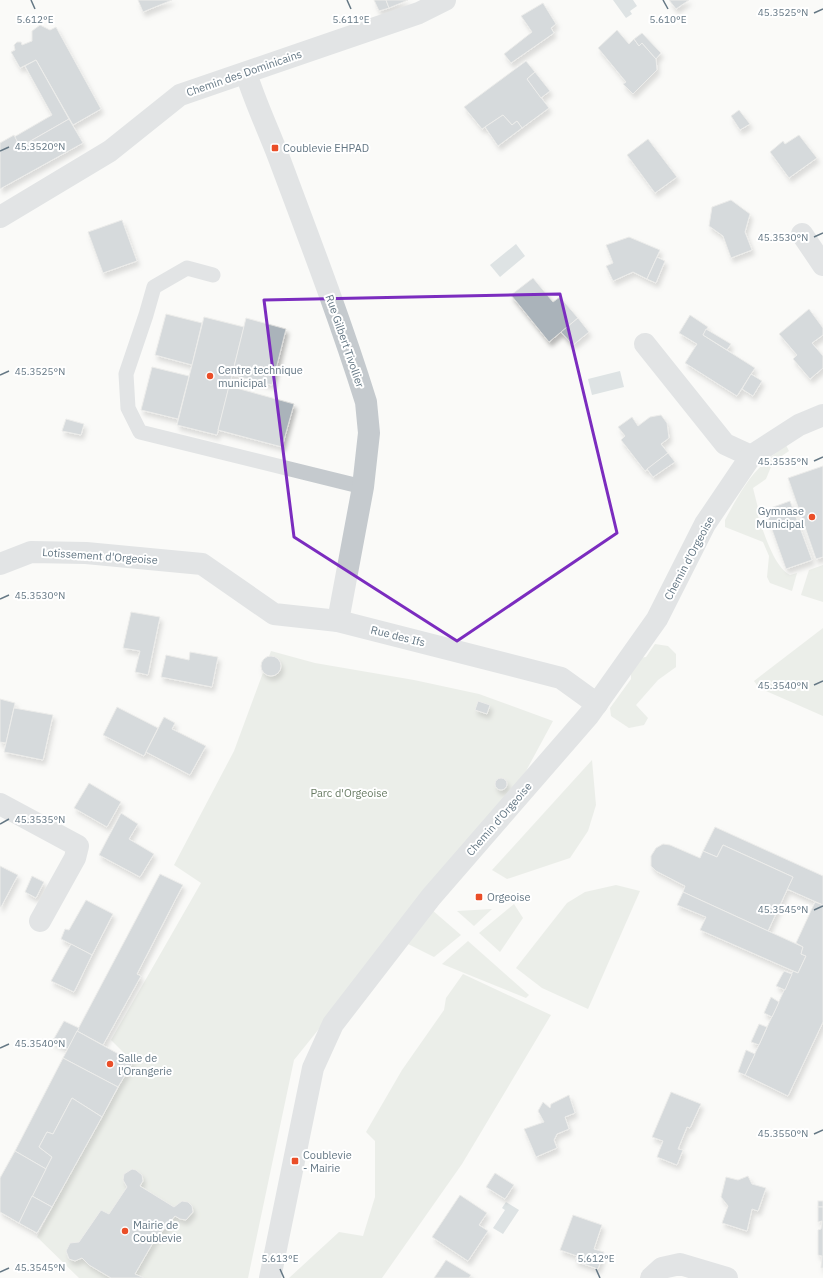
<svg xmlns="http://www.w3.org/2000/svg" width="823" height="1278" font-family="'IBM Plex Sans',sans-serif">
<defs>
<filter id="shadow"><feDropShadow dx="2.5" dy="4.5" stdDeviation="2" flood-color="#0004"/></filter>
</defs>
<rect width="100%" height="100%" fill="#fafaf8"/>
<g fill="#dae0d7">
<path d="M 786,445 L 789,451 L 773,462 L 766,479 L 753,488 L 759,512 L 758,516 C 764,533 774,567 790,575 L 797,573 L 792,591 L 770,583 L 767,577 L 769,556 L 763,542 L 725,527 L 725,520 C 744,485 753,469 786,445 Z"/>
<polygon points="823,565 823,602 801,595 809,570"/>
<polygon points="823,628 823,716 759,688 754,681"/>
<polygon points="655,644 668,646 676,654 676,667 658,680 636,705 648,718 644,725 629,728 611,716 610,708 631,679 631,670 639,658 646,657"/>
<polygon points="271,651 315,663 414,680 479,694 553,721 526,771 294,1060 248,1278 79,1278 37,1237 70,1174 133,1062 111,1040 201,883 174,865 234,751"/>
<polygon points="592,760 596,805 588,831 570,858 507,879 492,870"/>
<polygon points="616,885 640,891 588,1009 542,988 516,968 567,903 585,892"/>
<polygon points="514,904 523,918 500,952 479,933"/>
<polygon points="492,909 474,926 457,911"/>
<polygon points="432,910 461,935 434,957 406,943"/>
<polygon points="468,941 529,995 526,998 442,964"/>
<polygon points="463,974 551,1015 462,1164 382,1278 289,1278 339,1232 363,1236 375,1197 375,1141 366,1132 402,1070 444,1010 446,998"/>
</g>
<g fill="#bcc8cc">
<polygon points="613,0 633,0 637,6 630,11 632,14 626,18"/>
<polygon points="516,244 525,256 500,277 490,265"/>
<polygon points="620,371 624,387 592,395 588,379"/>
<polygon points="506,1202 519,1210 503,1234 493,1228 505,1210 502,1208"/>
</g>
<g fill="#aab3ba" stroke="#dcdcda" filter="url(#shadow)">
<polygon points="138,0 172,0 143,12"/>
<polygon points="374,0 386,0 389,8 379,11"/>
<polygon points="386,0 408,0 389,8"/>
<polygon points="669,0 689,0 676,9"/>
<polygon points="543,3 556,24 551,28 554,33 511,63 504,54 532,32 521,16"/>
<polygon points="40,25 50,30 56,27 101,109 73,125 36,60 20,68 11,52 15,50 14,45 17,42 21,42 22,45 32,41 32,31"/>
<polygon points="617,30 629,44 634,39 639,46 642,43 656,59 657,70 633,94 623,84 626,82 598,48"/>
<polygon points="642,33 661,53 656,59 642,43 639,46 634,39"/>
<polygon points="36,60 69,119 20,147 14,137 52,115 25,66"/>
<polygon points="526,61 535,72 527,79 549,108 522,128 517,121 512,125 503,115 482,129 464,107"/>
<polygon points="535,72 550,91 541,98 527,79"/>
<polygon points="739,110 750,124 740,130 731,116"/>
<polygon points="503,115 512,125 517,121 522,128 498,146 485,127"/>
<polygon points="69,119 83,143 0,189 0,143 14,135 20,147"/>
<polygon points="799,135 817,158 789,178 770,152 783,141 785,144"/>
<polygon points="648,139 677,177 655,193 627,155"/>
<polygon points="731,200 750,214 745,232 752,250 731,258 723,236 709,226 712,207"/>
<polygon points="122,220 137,261 103,273 88,232"/>
<polygon points="629,237 660,250 647,279 633,272 613,281 606,266 613,263 606,245"/>
<polygon points="657,257 665,261 656,283 647,279"/>
<polygon points="533,278 553,302 560,297 578,318 549,342 511,295"/>
<polygon points="809,309 823,328 823,335 812,343 823,356 823,368 810,379 793,359 797,355 779,334"/>
<polygon points="166,314 202,323 192,365 155,355"/>
<polygon points="690,315 708,327 703,335 755,368 737,396 685,363 697,344 679,333"/>
<polygon points="204,317 244,327 217,435 177,425"/>
<polygon points="246,318 286,329 272,385 232,375"/>
<polygon points="578,318 589,332 573,345 561,332"/>
<polygon points="706,329 731,344 727,350 703,335"/>
<polygon points="152,367 189,376 178,419 141,410"/>
<polygon points="751,374 762,381 753,396 742,389"/>
<polygon points="229,386 294,404 282,447 218,430"/>
<polygon points="661,415 667,423 669,438 661,444 668,453 645,471 621,440 625,436 618,427 632,417 638,426 650,417"/>
<polygon points="66,419 84,424 81,435 62,431"/>
<polygon points="668,453 675,462 653,477 647,469"/>
<polygon points="823,466 823,557 816,559 788,478"/>
<polygon points="790,501 812,560 786,569 765,510"/>
<polygon points="131,612 160,617 148,675 135,672 140,651 123,648"/>
<polygon points="190,652 218,657 212,687 161,677 166,655 189,660"/>
<circle cx="271" cy="666" r="10"/>
<polygon points="0,699 15,703 6,743 0,742"/>
<polygon points="478,701 490,705 487,714 475,710"/>
<polygon points="117,707 158,728 144,756 103,735"/>
<polygon points="14,708 53,715 43,760 4,752"/>
<polygon points="164,717 175,723 172,729 206,746 190,775 146,752"/>
<circle cx="501" cy="784" r="6"/>
<polygon points="89,783 121,802 107,827 74,808"/>
<polygon points="121,813 138,824 129,839 154,854 140,877 99,855"/>
<polygon points="715,827 823,876 823,905 787,889 793,877 723,845 717,857 703,851"/>
<polygon points="663,844 670,845 700,858 703,851 717,857 723,845 793,877 768,931 683,892 685,886 656,871 651,866 651,856 656,848"/>
<polygon points="0,866 18,875 1,907 0,907"/>
<polygon points="160,874 183,885 137,974 141,976 103,1045 77,1031"/>
<polygon points="32,876 44,882 36,898 25,892"/>
<polygon points="683,892 803,947 801,954 806,956 798,973 700,930 706,917 677,905"/>
<polygon points="86,900 113,914 92,955 61,939 65,929 69,930"/>
<polygon points="815,902 823,905 823,1022 788,1096 745,1075 793,971 798,973 806,956 801,954 803,947 796,943"/>
<polygon points="71,944 92,955 74,992 51,981"/>
<polygon points="784,971 792,974 785,990 776,986"/>
<polygon points="771,997 779,1002 772,1017 764,1013"/>
<polygon points="64,1021 79,1028 68,1049 52,1042"/>
<polygon points="759,1024 767,1027 759,1045 751,1042"/>
<polygon points="77,1031 133,1062 118,1087 63,1058"/>
<polygon points="746,1050 755,1054 745,1075 738,1072"/>
<polygon points="63,1058 118,1087 102,1117 72,1098 53,1134 47,1132 39,1147 52,1157 46,1169 15,1151"/>
<polygon points="671,1092 701,1104 690,1128 687,1127 678,1149 683,1150 677,1165 657,1157 663,1141 652,1137"/>
<polygon points="569,1095 575,1113 565,1117 569,1129 557,1134 554,1140 557,1148 536,1157 524,1129 544,1122 538,1111 543,1102 550,1108 551,1104"/>
<polygon points="72,1098 102,1117 52,1207 32,1196 52,1157 39,1147 47,1132 53,1134"/>
<polygon points="15,1151 46,1169 19,1223 0,1212 0,1178"/>
<polygon points="132,1169 136,1170 142,1175 143,1181 140,1186 174,1207 182,1201 188,1202 192,1206 193,1212 186,1220 180,1219 175,1216 154,1241 135,1274 144,1278 111,1278 89,1265 82,1258 75,1261 69,1259 66,1251 70,1243 79,1242 101,1210 109,1214 127,1187 123,1180 124,1174"/>
<polygon points="495,1173 514,1185 505,1199 486,1187"/>
<polygon points="748,1176 752,1184 766,1188 758,1211 752,1209 747,1231 722,1223 728,1206 721,1197 726,1177 738,1180"/>
<polygon points="460,1195 487,1213 479,1225 488,1231 468,1261 432,1237"/>
<polygon points="32,1196 52,1207 37,1233 19,1223"/>
<rect x="818" y="1201" width="5" height="6"/>
<polygon points="818,1207 823,1207 823,1268 821,1268 822,1256 818,1255 818,1230 821,1229 822,1221 818,1222"/>
<polygon points="573,1215 602,1225 594,1249 604,1252 598,1269 575,1261 577,1256 560,1250"/>
<polygon points="446,1260 471,1275 469,1278 434,1278"/>
</g>
<g fill="none" stroke-linecap="round" stroke-linejoin="round">
<polyline stroke="#c5cace" stroke-width="15" points="213,275 187,268 154,287 146,315 126,374 128,408 140,432 363,487"/>
<g stroke="#c5cace" stroke-width="22">
<path d="M 246,73 C 255,102 268,129 279,158 C 309,238 340,319 366,402 L 369,433 L 363,487 L 338,621"/>
<polyline points="0,217 110,151 180,95 419,13 445,0"/>
<polyline points="802,234 823,265"/>
<polyline points="645,344 725,444 751,456"/>
<polyline points="0,564 31,552 86,553 202,564 274,614 338,621 561,678 597,704"/>
<polyline points="0,804 78,846 75,858 40,921"/>
<polyline points="270,1278 313,1068 333,1024 431,897 589,715 657,619 705,524 751,456 799,425 823,415"/>
<polyline points="651,1278 662,1268 680,1264 727,1278"/>
</g>
</g>
<path d="M0 0H823V1278H0ZM 560,294 L 617,533 L 457,641 L 294,537 L 264,300 Z" fill="#fafaf8" fill-opacity=".55" fill-rule="evenodd"/>
<path fill="none" stroke="#7b2cbf" stroke-width="3" stroke-linejoin="round" d="M 560,294 L 617,533 L 457,641 L 294,537 L 264,300 Z"/>
<path fill="none" stroke="#647784" stroke-width="1.5" d="M 31,0 L 35,9M 347,0 L 351,9M 663,0 L 668,9M 814,13 L 823,9M 0,151 L 9,147M 814,237 L 823,233M 0,375 L 9,371M 814,461 L 823,457M 0,599 L 9,595M 814,685 L 823,681M 0,824 L 9,819M 814,910 L 823,906M 0,1048 L 9,1044M 814,1134 L 823,1130M 280,1269 L 284,1278M 596,1269 L 600,1278M 0,1272 L 9,1268"/>
<g fill="#ea4e28" stroke="#fff" stroke-width="1.5">
<rect x="271" y="144" width="8" height="8" rx="2"/>
<circle cx="210" cy="376" r="4"/>
<circle cx="812" cy="517" r="4"/>
<rect x="475" y="893" width="8" height="8" rx="2"/>
<circle cx="110" cy="1064" r="4"/>
<rect x="291" y="1157" width="8" height="8" rx="2"/>
<circle cx="125" cy="1231" r="4"/>
</g>
<g text-anchor="middle" stroke-width="4" stroke-linejoin="round" paint-order="stroke">
<g font-size="11" fill="#647784" stroke="#fff">
<text transform="translate(244 73) rotate(-19)" y="4">Chemin des Dominicains</text>
<text transform="translate(345 341) rotate(71)" y="4">Rue Gilbert Tivollier</text>
<text transform="translate(100 556) rotate(4)" y="4">Lotissement d'Orgeoise</text>
<text transform="translate(689 558) rotate(-62)" y="4">Chemin d'Orgeoise</text>
<text transform="translate(398 636) rotate(14)" y="4">Rue des Ifs</text>
<text transform="translate(499 819) rotate(-49)" y="4">Chemin d'Orgeoise</text>
</g>
<g font-size="11" fill="#647784" stroke="#fff" text-anchor="start">
<text x="283" y="152">Coublevie EHPAD</text>
<text x="218" y="374">Centre technique<tspan x="218" dy="13">municipal</tspan></text>
<text x="804" y="515" text-anchor="end">Gymnase<tspan x="804" dy="13">Municipal</tspan></text>
<text x="487" y="901">Orgeoise</text>
<text x="118" y="1062">Salle de<tspan x="118" dy="13">l'Orangerie</tspan></text>
<text x="303" y="1159">Coublevie<tspan x="303" dy="13">- Mairie</tspan></text>
<text x="133" y="1229">Mairie de<tspan x="133" dy="13">Coublevie</tspan></text>
</g>
<g font-size="11" fill="#687b63" stroke="#fff">
<text x="349" y="797">Parc d'Orgeoise</text>
</g>
</g>
<g font-size="10" text-anchor="middle" fill="#647784" stroke="#fff" stroke-width="4" stroke-linejoin="round" paint-order="stroke">
<text x="783" y="16">45.3525°N</text>
<text x="35" y="23">5.612°E</text>
<text x="351" y="23">5.611°E</text>
<text x="668" y="23">5.610°E</text>
<text x="40" y="150">45.3520°N</text>
<text x="783" y="241">45.3530°N</text>
<text x="40" y="375">45.3525°N</text>
<text x="783" y="465">45.3535°N</text>
<text x="40" y="599">45.3530°N</text>
<text x="783" y="689">45.3540°N</text>
<text x="40" y="823">45.3535°N</text>
<text x="783" y="913">45.3545°N</text>
<text x="40" y="1047">45.3540°N</text>
<text x="783" y="1137">45.3550°N</text>
<text x="280" y="1262">5.613°E</text>
<text x="596" y="1262">5.612°E</text>
<text x="40" y="1271">45.3545°N</text>
</g>
</svg>
